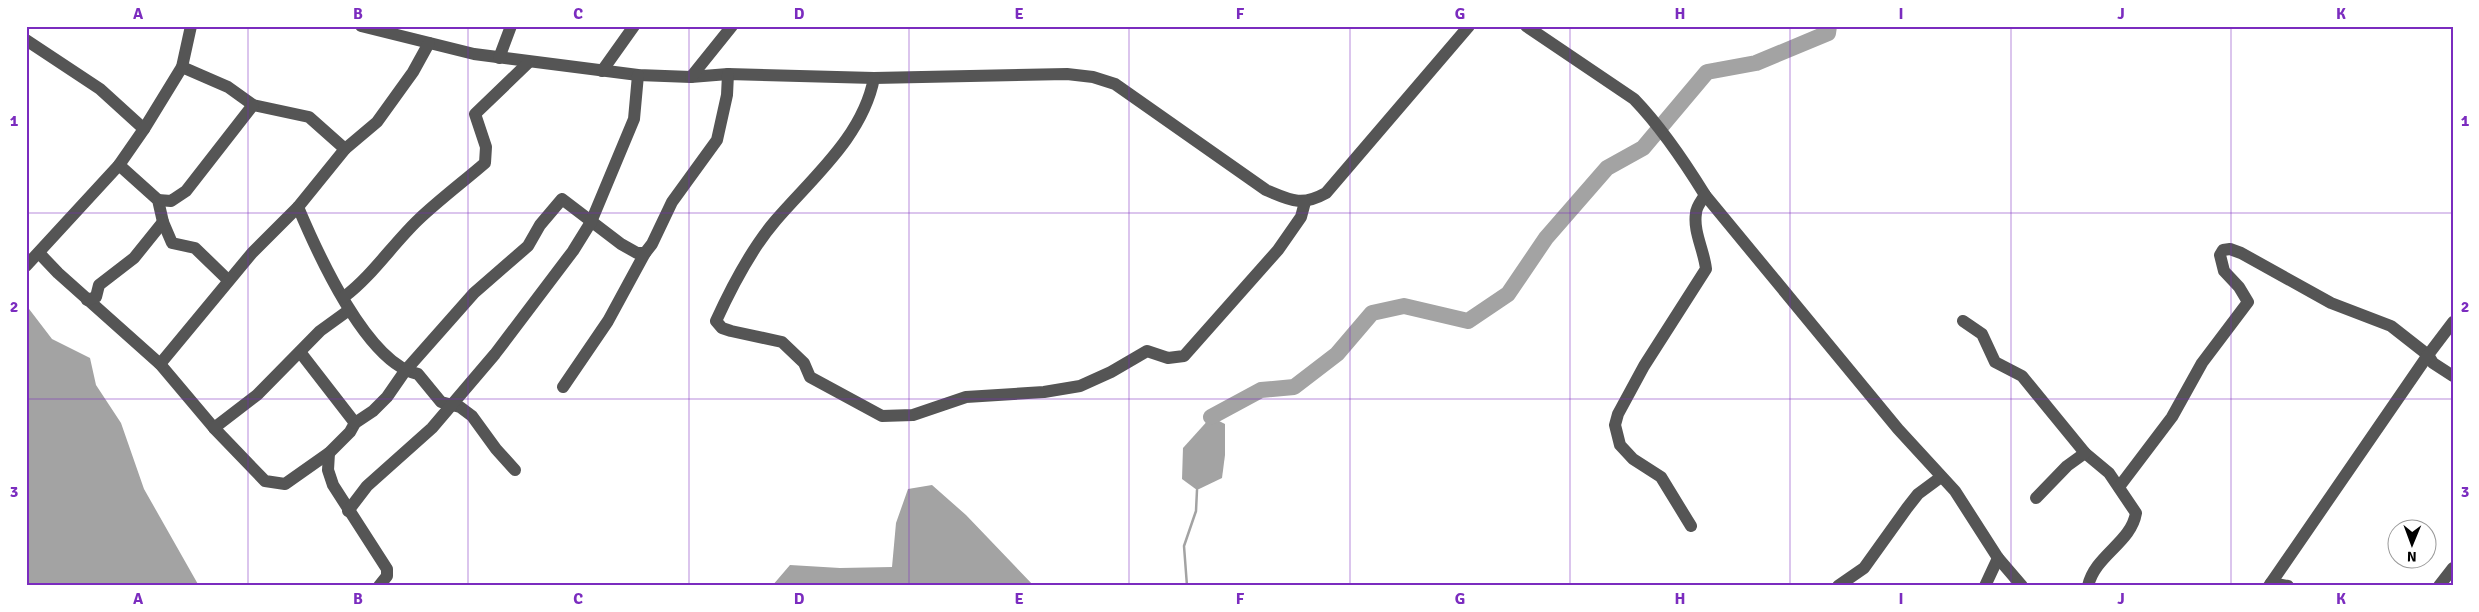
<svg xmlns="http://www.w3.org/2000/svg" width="2479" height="612" font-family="Signika,sans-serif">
<rect width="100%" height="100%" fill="#fff"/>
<g fill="#a3a3a3">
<polygon points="26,305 52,339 90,358 96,385 121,423 144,489 199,586 26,586"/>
<polygon points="1211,417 1225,424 1225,455 1222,478 1197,490 1182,479 1183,448"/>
<polygon points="932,485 966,515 1034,586 772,586 790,565 840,568 892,567 896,523 908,489"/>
</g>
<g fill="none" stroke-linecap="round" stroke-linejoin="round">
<polyline stroke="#a3a3a3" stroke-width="2.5" points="1187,586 1184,546 1196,511 1197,490"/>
<polyline stroke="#a3a3a3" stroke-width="16" points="1211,417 1261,390 1294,387 1337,354 1372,313 1404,306 1468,321 1508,294 1546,238 1607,168 1643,148 1707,72 1756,63 1828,33 1829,26"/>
<g stroke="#555" stroke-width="12">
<path d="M 361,26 L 474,54 L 638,75 L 691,77 L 728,74 L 874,78 L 1067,74 L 1093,77 L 1115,84 L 1266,190 C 1290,200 1301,207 1326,193 L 1469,26"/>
<path d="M 1526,26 L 1634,99 C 1662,128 1684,161 1705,195 L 1898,429 L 1955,491 L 1998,558 L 2022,586"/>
<polyline points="26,40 100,89 144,129"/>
<polyline points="499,58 511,26"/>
<polyline points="182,67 228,87 253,105 309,117 345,149"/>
<polyline points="602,71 634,26"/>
<polyline points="691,77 732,26"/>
<path d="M 874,78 C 863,136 813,177 776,220 C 751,249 732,286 716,321 L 722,328 L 731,331 L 782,342 L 804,363 L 810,377 L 882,416 L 913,415 L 966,397 L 1044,392 L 1080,386 L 1111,372 L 1147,351 L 1168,358 L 1184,356 L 1278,250 L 1301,217 L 1305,202"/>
<polyline points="119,165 158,200 163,222 172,243 195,248 228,280"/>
<polyline points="158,200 171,201 186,191 253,105"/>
<path d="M 298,207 C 317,252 367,364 418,374 L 441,402 L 460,407 L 472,416 L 496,449 L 515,470"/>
<polyline points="39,253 58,273 160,364 214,428 265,481 285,484 329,453 350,432 355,423 373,411 387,397 405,371 474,293 528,246 540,225 562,199 621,244 637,253 645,253"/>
<polyline points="26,266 119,165 144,129 182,67 191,26"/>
<path d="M 344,297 C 372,276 392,245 418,220 C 439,200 463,182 485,163 L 486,147 L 475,114 L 529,62"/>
<polyline points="87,300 96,297 99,285 134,258 163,222"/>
<path d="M 1963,321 L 1982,334 L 1995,362 L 2022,376 L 2085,453 L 2109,473 L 2136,513 C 2131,543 2095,555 2088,586"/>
<polyline points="300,352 355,423"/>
<polyline points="160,364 252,253 298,207 345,149 377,122 413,72 429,43"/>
<polyline points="563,387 608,321 645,253 652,244 672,202 717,140 727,95 728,74"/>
<polyline points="214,428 257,395 320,331 349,310"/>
<polyline points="329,453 328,470 333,485 387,569 387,576 379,586"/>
<polyline points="2119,487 2172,417 2202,363 2248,302 2239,287 2224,271 2220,255 2223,250 2230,249 2241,253 2331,303 2391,326 2428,355 2433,363 2453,376"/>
<polyline points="2036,498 2067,466 2085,453"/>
<polyline points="348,511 367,486 432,428 495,354 573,251 591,222 634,119 638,75"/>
<path d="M 1691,526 L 1661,477 L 1633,459 L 1620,445 L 1615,425 L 1618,414 L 1644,366 L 1706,269 C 1704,250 1693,232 1696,213 C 1696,207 1702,200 1705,195"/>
<polyline points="2271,583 2288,586"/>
<polyline points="1838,586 1864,568 1907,508 1918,494 1941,477"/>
<polyline points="1985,586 1998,558"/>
<polyline points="2269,586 2428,355 2453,322"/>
<polyline points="2439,586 2453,568"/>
</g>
</g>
<path fill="none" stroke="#7b2cbf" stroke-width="1" stroke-opacity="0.55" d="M 248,26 L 248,586M 468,26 L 468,586M 689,26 L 689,586M 909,26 L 909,586M 1129,26 L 1129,586M 1350,26 L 1350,586M 1570,26 L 1570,586M 1790,26 L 1790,586M 2011,26 L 2011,586M 2231,26 L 2231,586M 26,213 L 2453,213M 26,399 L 2453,399"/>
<rect width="2479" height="612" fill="none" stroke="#ffffff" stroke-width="55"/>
<g transform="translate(2412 544) rotate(181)"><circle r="24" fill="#ffffff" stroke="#999999"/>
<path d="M0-4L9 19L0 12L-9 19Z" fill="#000000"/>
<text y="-8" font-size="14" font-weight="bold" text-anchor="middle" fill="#000000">N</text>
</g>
<rect x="28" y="28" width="2424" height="556" fill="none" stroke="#7b2cbf" stroke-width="2"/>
<g font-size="16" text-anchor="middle" font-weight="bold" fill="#7b2cbf">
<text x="138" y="19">A</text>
<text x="358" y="19">B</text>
<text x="578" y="19">C</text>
<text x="799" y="19">D</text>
<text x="1019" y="19">E</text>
<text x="1240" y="19">F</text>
<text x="1460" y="19">G</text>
<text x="1680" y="19">H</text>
<text x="1901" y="19">I</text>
<text x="2121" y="19">J</text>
<text x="2341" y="19">K</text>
<text x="14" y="126">1</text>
<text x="2465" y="126">1</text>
<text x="14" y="312">2</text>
<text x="2465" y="312">2</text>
<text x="14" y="497">3</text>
<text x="2465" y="497">3</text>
<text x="138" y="604">A</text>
<text x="358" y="604">B</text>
<text x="578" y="604">C</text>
<text x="799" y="604">D</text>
<text x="1019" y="604">E</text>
<text x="1240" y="604">F</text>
<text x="1460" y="604">G</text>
<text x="1680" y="604">H</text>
<text x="1901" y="604">I</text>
<text x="2121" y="604">J</text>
<text x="2341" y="604">K</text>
</g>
</svg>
